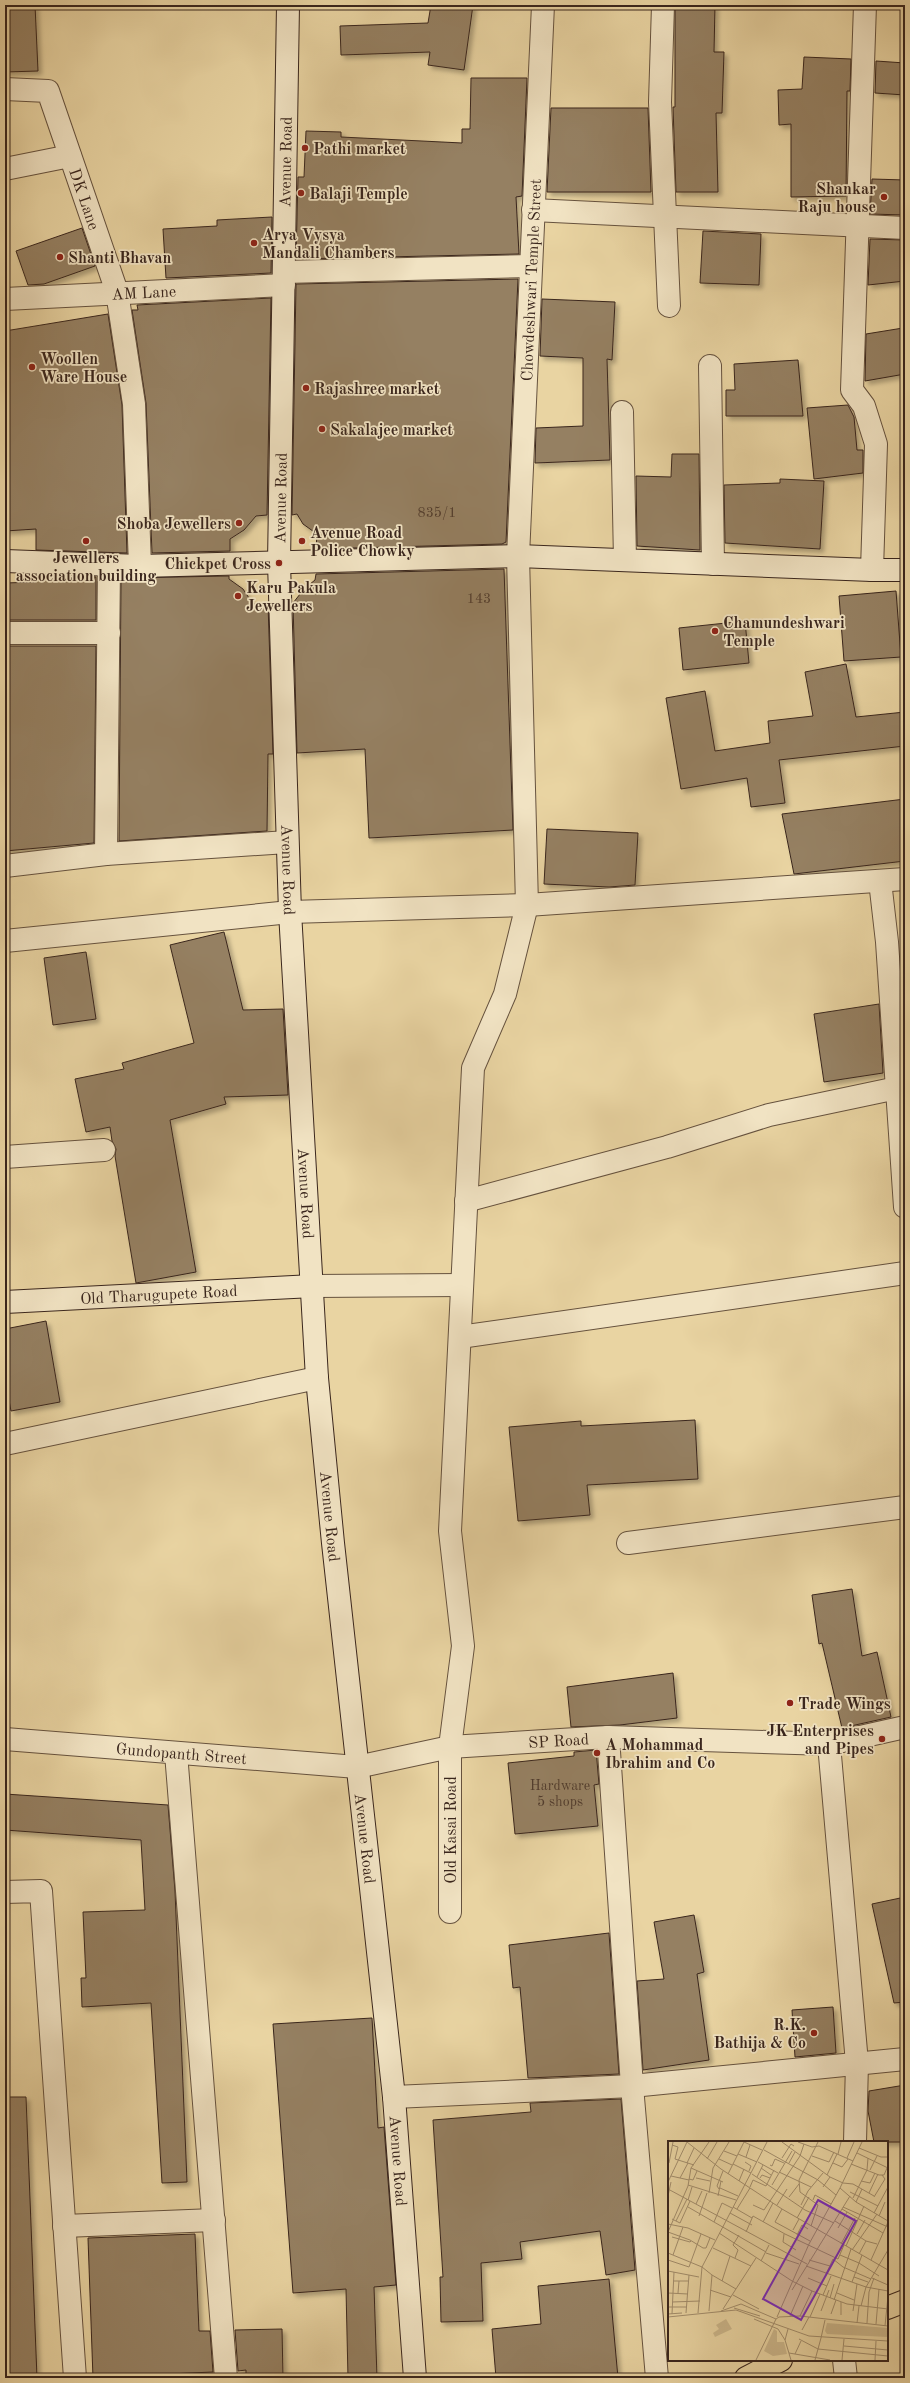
<svg xmlns="http://www.w3.org/2000/svg" width="910" height="2383" font-family="'Old Standard TT',serif">
<defs>
<filter id="shadow"><feDropShadow dx="3.5" dy="3.5" stdDeviation="2" flood-color="#0004"/></filter>
</defs>
<rect width="100%" height="100%" fill="#e9d4a2"/>
<filter id="stains"><feTurbulence type="fractalNoise" baseFrequency=".005" numOctaves="4"/><feColorMatrix values="0 0 0 0 .2 0 0 0 0 .09 0 0 0 0 .02 0 0 0 .5 -.17"/></filter>
<radialGradient id="worn" r=".72"><stop offset=".6" stop-color="#630" stop-opacity="0"/><stop offset="1" stop-color="#630" stop-opacity=".3"/></radialGradient>
<g fill="#958062" stroke="#3a261d" filter="url(#shadow)">
<polygon points="5,5 35,5 38,71 5,72"/>
<polygon points="431,5 473,5 464,70 428,65 430,52 341,55 340,26 428,23"/>
<polygon points="675,5 715,5 714,52 724,52 722,113 716,113 718,192 676,192 673,107 675,107"/>
<polygon points="804,57 851,59 850,91 847,91 846,196 791,197 791,124 779,125 778,90 802,89"/>
<polygon points="876,61 905,63 905,95 875,93"/>
<polygon points="471,78 527,78 522,196 516,197 519,254 296,259 298,177 304,177 306,131 341,132 341,137 462,143 462,129 470,129"/>
<polygon points="551,108 648,108 651,192 547,192"/>
<polygon points="872,179 905,180 905,215 870,214"/>
<polygon points="272,217 271,273 166,278 163,229 217,226 217,220"/>
<polygon points="82,228 95,266 44,284 28,285 16,251"/>
<polygon points="703,231 761,234 759,285 700,283"/>
<polygon points="870,239 905,240 905,281 868,285"/>
<polygon points="518,279 506,542 502,544 316,549 317,534 303,524 297,514 292,515 296,284"/>
<polygon points="271,298 267,515 256,516 244,530 230,539 230,551 152,553 146,403 132,310 138,310 137,305"/>
<polygon points="542,299 615,302 612,360 607,359 610,460 535,463 536,428 583,426 583,358 540,356"/>
<polygon points="108,314 122,405 127,553 36,550 36,529 5,531 5,331"/>
<polygon points="903,328 905,374 865,381 866,334"/>
<polygon points="798,360 803,416 726,416 726,390 735,390 734,364"/>
<polygon points="848,405 854,417 857,450 863,450 863,473 814,479 807,408"/>
<polygon points="672,454 699,454 700,550 637,546 636,476 671,477"/>
<polygon points="780,479 824,481 820,549 725,543 724,485 780,483"/>
<polygon points="504,569 513,830 369,838 365,749 297,753 293,603 304,589 315,580 316,574"/>
<polygon points="36,575 96,577 96,620 5,620 5,583 36,582"/>
<polygon points="229,576 229,579 243,589 253,604 268,604 273,754 268,754 267,831 119,841 121,578"/>
<polygon points="896,591 901,657 844,661 839,596"/>
<polygon points="745,621 749,663 683,670 679,628"/>
<polygon points="5,646 96,646 94,843 5,851"/>
<polygon points="846,664 856,717 905,712 905,746 779,760 785,803 751,807 747,778 681,789 666,698 705,691 715,751 770,743 768,721 813,716 805,672"/>
<polygon points="905,799 905,861 794,874 782,814"/>
<polygon points="547,829 638,833 635,885 609,887 544,884"/>
<polygon points="224,932 243,1010 283,1009 288,1095 224,1097 226,1104 170,1120 196,1272 136,1283 115,1156 116,1149 112,1141 110,1127 86,1132 75,1079 124,1069 122,1063 194,1043 170,945"/>
<polygon points="86,952 96,1019 53,1025 44,958"/>
<polygon points="879,1004 883,1073 824,1082 814,1014"/>
<polygon points="46,1321 60,1402 11,1411 5,1379 5,1329"/>
<polygon points="695,1420 698,1479 587,1485 590,1515 518,1521 509,1427 581,1421 581,1426"/>
<polygon points="852,1589 862,1656 877,1652 891,1717 842,1728 822,1643 819,1644 812,1595"/>
<polygon points="673,1673 677,1718 620,1725 571,1727 567,1687"/>
<polygon points="596,1750 599,1784 594,1785 598,1826 515,1834 508,1763 574,1756 574,1752"/>
<polygon points="5,1794 168,1805 175,1891 187,2182 162,2183 151,2003 82,2007 81,1978 86,1978 83,1912 145,1910 141,1840 5,1830"/>
<polygon points="905,1897 905,2002 894,2003 872,1904"/>
<polygon points="694,1915 704,1972 697,1974 709,2060 643,2070 637,1981 664,1979 654,1922"/>
<polygon points="609,1933 619,2074 528,2078 520,1987 513,1988 509,1945"/>
<polygon points="833,2007 836,2053 795,2057 792,2010"/>
<polygon points="372,2018 378,2128 384,2127 396,2285 374,2287 377,2378 348,2378 346,2289 293,2293 273,2024"/>
<polygon points="905,2085 905,2142 874,2142 868,2111 869,2091"/>
<polygon points="5,2097 26,2097 37,2378 5,2378"/>
<polygon points="621,2099 635,2270 606,2275 600,2231 520,2242 522,2259 481,2263 483,2321 441,2322 440,2277 443,2277 433,2120 531,2112 530,2103"/>
<polygon points="195,2234 199,2331 210,2331 213,2372 146,2375 146,2378 93,2378 88,2238"/>
<polygon points="609,2279 618,2378 496,2378 492,2329 541,2324 538,2286"/>
<polygon points="282,2329 283,2378 246,2378 246,2370 238,2371 235,2330"/>
</g>
<g fill="none" stroke-linecap="round" stroke-linejoin="round">
<g stroke="#66523e" stroke-width="24">
<g id="street">
<polyline points="663,5 660,102 669,306"/>
<polyline points="865,5 852,390 864,406 876,444 872,570"/>
<path id="s1" d="M 5,89 L 48,91 L 117,292 L 134,404 L 140,566"/>
<polyline points="5,169 70,156"/>
<polyline points="533,210 905,228"/>
<polyline points="284,272 531,266"/>
<path id="s2" d="M 5,299 L 284,285"/>
<polyline points="710,366 713,564"/>
<polyline points="622,412 625,560"/>
<polyline points="5,633 109,633"/>
<polyline points="106,854 109,565"/>
<polyline points="5,866 106,854 287,842"/>
<polyline points="880,881 887,942 905,1207"/>
<polyline points="5,941 290,912 527,905 905,879"/>
<polyline points="5,1157 104,1150"/>
<polyline points="466,1201 667,1147 769,1115 897,1088"/>
<polyline points="313,1286 462,1285"/>
<polyline points="460,1337 905,1273"/>
<polyline points="5,1444 317,1378"/>
<polyline points="628,1543 905,1507"/>
<polyline points="608,1737 632,2086 657,2378"/>
<path id="s3" d="M 5,1739 L 357,1767 L 450,1747 L 608,1737 L 829,1744 L 905,1727"/>
<polyline points="829,1744 857,2063 855,2142"/>
<polyline points="176,1753 226,2378"/>
<polyline points="5,1892 41,1891 75,2378"/>
<path id="s4" d="M 450,1912 L 450,1747 L 463,1646 L 450,1531 L 473,1068 L 505,994 L 527,905 L 518,556 L 543,5"/>
<polyline points="394,2097 632,2086 905,2059"/>
<polyline points="64,2226 214,2220"/>
<polyline points="844,2360 846,2378"/>
</g>
</g>
<g stroke="#3a261d" stroke-width="24">
<g id="secondary">
<path id="s5" d="M 288,5 L 279,563 L 290,912 L 317,1378 L 333,1543 L 394,2097 L 415,2378"/>
<polyline points="5,561 140,566 518,556 872,570 905,570"/>
<path id="s6" d="M 5,1302 L 313,1286"/>
</g>
</g>
<g stroke="#3a261d" stroke-width="24">
<g id="primary">
<polyline points="887,2308 905,2301"/>
<polyline points="746,2378 781,2360"/>
</g>
</g>
<use href="#street" stroke="#f1e3c3" stroke-width="22"/>
<use href="#secondary" stroke="#f1e3c3" stroke-width="22"/>
<use href="#primary" stroke="#e9d4a2" stroke-width="22"/>
</g>
<g fill="#8f2418" stroke="#f1e3c3" stroke-width="1.5">
<circle cx="305" cy="148" r="4"/>
<circle cx="301" cy="193" r="4"/>
<circle cx="884" cy="197" r="4"/>
<circle cx="254" cy="243" r="4"/>
<circle cx="60" cy="257" r="4"/>
<circle cx="32" cy="367" r="4"/>
<circle cx="306" cy="388" r="4"/>
<circle cx="322" cy="429" r="4"/>
<circle cx="239" cy="523" r="4"/>
<circle cx="86" cy="541" r="4"/>
<circle cx="302" cy="541" r="4"/>
<circle cx="279" cy="563" r="4"/>
<circle cx="238" cy="596" r="4"/>
<circle cx="715" cy="631" r="4"/>
<circle cx="790" cy="1703" r="4"/>
<circle cx="882" cy="1739" r="4"/>
<circle cx="597" cy="1753" r="4"/>
<circle cx="814" cy="2033" r="4"/>
</g>
<g text-anchor="middle" stroke-width="3.5" stroke-linejoin="round" paint-order="stroke">
<g font-size="14" fill="#513c2e">
<text x="437" y="517">835/1</text>
<text x="479" y="603">143</text>
<text x="560" y="1790">Hardware<tspan x="560" dy="16">5 shops</tspan></text>
</g>
<g font-size="16" font-weight="bold" fill="#3a261d" stroke="#f1e3c3" text-anchor="start">
<text x="313" y="154">Pathi market</text>
<text x="876" y="194" text-anchor="end">Shankar<tspan x="876" dy="18">Raju house</tspan></text>
<text x="309" y="199">Balaji Temple</text>
<text x="262" y="240">Arya Vysya<tspan x="262" dy="18">Mandali Chambers</tspan></text>
<text x="68" y="263">Shanti Bhavan</text>
<text x="40" y="364">Woollen<tspan x="40" dy="18">Ware House</tspan></text>
<text x="314" y="394">Rajashree market</text>
<text x="330" y="435">Sakalajee market</text>
<text x="231" y="529" text-anchor="end">Shoba Jewellers</text>
<text x="310" y="538">Avenue Road<tspan x="310" dy="18">Police Chowky</tspan></text>
<text x="86" y="563" text-anchor="middle">Jewellers<tspan x="86" dy="18">association building</tspan></text>
<text x="271" y="569" text-anchor="end">Chickpet Cross</text>
<text x="246" y="593">Karu Pakula<tspan x="246" dy="18">Jewellers</tspan></text>
<text x="723" y="628">Chamundeshwari<tspan x="723" dy="18">Temple</tspan></text>
<text x="798" y="1709">Trade Wings</text>
<text x="874" y="1736" text-anchor="end">JK Enterprises<tspan x="874" dy="18">and Pipes</tspan></text>
<text x="605" y="1750">A Mohammad<tspan x="605" dy="18">Ibrahim and Co</tspan></text>
<text x="806" y="2030" text-anchor="end">R.K.<tspan x="806" dy="18">Bathija &amp; Co</tspan></text>
</g>
<g font-size="16" fill="#3a261d" stroke="#f1e3c3">
<text transform="translate(285 162) rotate(-89)" y="6">Avenue Road</text>
<text dy="6" stroke="none"><textPath href="#s1" startOffset="157">DK Lane</textPath></text>
<text dy="6" stroke="none"><textPath href="#s4" startOffset="1644">Chowdeshwari Temple Street</textPath></text>
<text dy="6" stroke="none"><textPath href="#s2" startOffset="139">AM Lane</textPath></text>
<text transform="translate(280 498) rotate(-89)" y="6">Avenue Road</text>
<text dy="6" stroke="none"><textPath href="#s5" startOffset="865">Avenue Road</textPath></text>
<text dy="6" stroke="none"><textPath href="#s5" startOffset="1189">Avenue Road</textPath></text>
<text dy="6" stroke="none"><textPath href="#s6" startOffset="154">Old Tharugupete Road</textPath></text>
<text dy="6" stroke="none"><textPath href="#s5" startOffset="1513">Avenue Road</textPath></text>
<text dy="6" stroke="none"><textPath href="#s3" startOffset="557">SP Road</textPath></text>
<text dy="6" stroke="none"><textPath href="#s3" startOffset="177">Gundopanth Street</textPath></text>
<text transform="translate(450 1830) rotate(-90)" y="6">Old Kasai Road</text>
<text dy="6" stroke="none"><textPath href="#s5" startOffset="1837">Avenue Road</textPath></text>
<text dy="6" stroke="none"><textPath href="#s5" startOffset="2161">Avenue Road</textPath></text>
</g>
</g>
<g transform="translate(668 2141)">
<rect width="220" height="220" fill="#e9d4a2"/>
<path d="M 58,178 L 64,188 L 47,196 L 45,192 L 51,188 L 48,184 ZM 159,182 L 220,187 L 220,196 L 159,193 L 157,190 ZM 106,188 L 109,190 L 109,201 L 116,201 L 119,213 L 105,215 L 96,210 Z" fill="#cbb68b"/>
<path fill="none" stroke="#a38e6d" stroke-width="1" d="M 19,1 L 53,28 L 114,68 L 220,129M 41,1 L 23,27 L 20,45 L 0,91 L 22,99 L 35,107 L 38,107 L 42,97M 76,1 L 94,9M 114,1 L 162,36 L 175,42 L 185,43 L 206,55M 130,1 L 144,6M 4,4 L 10,6 L 7,18 L 26,24M 144,6 L 151,5 L 185,20M 191,7 L 213,16 L 220,16M 96,9 L 150,39 L 168,54M 56,10 L 69,15M 189,12 L 220,27M 70,13 L 89,21M 170,13 L 173,1M 144,15 L 161,21 L 166,11M 78,16 L 82,4M 114,17 L 123,3 L 126,5M 179,17 L 186,1M 39,18 L 49,1M 51,18 L 64,24M 77,21 L 83,25 L 81,30M 90,21 L 110,32M 1,22 L 5,1M 19,22 L 26,7M 121,22 L 127,11M 165,22 L 174,26 L 180,18M 65,23 L 83,32M 183,23 L 211,34 L 216,34 L 219,27M 102,24 L 104,25 L 107,18 L 116,22M 23,27 L 55,41M 93,27 L 103,34M 199,29 L 200,17M 202,29 L 209,15M 111,31 L 143,46M 60,33 L 76,1M 84,33 L 137,69 L 155,77M 159,34 L 169,13M 3,35 L 21,39M 89,36 L 95,24M 12,37 L 20,22M 28,37 L 42,40M 92,37 L 94,34 L 102,37M 21,38 L 25,39 L 29,30M 71,40 L 76,28M 193,40 L 202,42 L 207,32M 0,41 L 19,1M 20,44 L 68,59M 104,44 L 124,10M 82,46 L 85,39 L 98,45 L 106,29M 155,46 L 162,36M 52,47 L 70,55M 172,47 L 188,61 L 220,80M 0,48 L 139,123M 51,48 L 49,45 L 55,30M 182,51 L 210,65M 41,52 L 45,27 L 61,1M 201,52 L 210,33M 0,55 L 3,41M 50,55 L 53,40M 121,56 L 131,43M 206,56 L 217,38 L 214,34M 185,57 L 199,29M 20,59 L 24,46M 145,59 L 147,54 L 163,63M 188,61 L 194,48M 28,63 L 34,50M 85,64 L 96,69 L 132,15 L 136,3M 109,64 L 119,48M 133,64 L 140,50 L 155,32M 20,66 L 98,111M 65,66 L 84,77M 175,66 L 220,86M 69,68 L 82,47M 114,68 L 107,81 L 142,100M 174,68 L 215,92M 62,72 L 84,84M 206,72 L 220,46M 31,75 L 39,52M 211,75 L 217,61M 129,77 L 141,56M 155,77 L 166,82M 4,78 L 12,82 L 22,60M 8,80 L 19,58M 167,80 L 198,100 L 209,103M 46,81 L 54,62 L 64,67M 95,81 L 105,62M 0,83 L 20,87 L 47,99M 143,85 L 150,64 L 132,51 L 131,39 L 150,1M 170,87 L 179,71M 125,89 L 131,78M 78,91 L 85,75 L 117,93 L 170,118 L 176,104M 51,92 L 124,140 L 144,150 L 179,163 L 220,168M 116,93 L 115,101 L 128,109M 189,93 L 197,79M 129,94 L 134,84 L 140,88M 4,96 L 22,101 L 23,100M 173,103 L 187,77M 178,105 L 196,65M 45,107 L 62,115 L 54,140M 184,109 L 209,73M 0,112 L 34,126 L 44,134M 98,112 L 131,123M 191,113 L 198,100M 5,114 L 15,86M 172,114 L 191,122 L 211,135M 62,115 L 83,125M 67,117 L 70,109 L 65,104 L 71,94M 165,118 L 175,126 L 203,138M 0,119 L 21,126 L 33,93M 141,119 L 162,125M 203,119 L 220,81M 93,120 L 101,104M 138,125 L 198,146 L 220,150M 0,130 L 31,136M 158,133 L 165,118M 186,136 L 200,141M 140,137 L 159,145M 204,137 L 220,144M 5,140 L 20,140M 184,141 L 194,114M 42,149 L 63,156M 124,149 L 182,55M 0,152 L 20,153M 10,152 L 11,140M 169,152 L 186,159M 65,154 L 91,168M 155,154 L 163,135M 162,157 L 166,143M 166,159 L 183,108M 4,161 L 32,160M 193,165 L 198,146 L 220,109M 0,166 L 19,166M 66,167 L 92,175M 55,168 L 88,117M 41,170 L 44,134 L 68,148M 53,170 L 73,163 L 108,178M 153,170 L 161,149M 185,170 L 189,143M 18,172 L 21,134M 30,172 L 34,126 L 99,1M 0,173 L 14,172M 4,173 L 6,131M 163,173 L 168,159M 173,174 L 173,161M 122,175 L 135,145M 132,175 L 144,150M 0,176 L 68,169 L 141,195 L 220,200M 109,176 L 141,103 L 172,47 L 194,1M 142,176 L 152,153M 86,178 L 110,188 L 117,199M 189,182 L 191,165M 199,182 L 201,151 L 206,137M 208,183 L 211,148M 217,185 L 220,155M 120,188 L 117,199 L 123,219M 134,189 L 141,176M 153,197 L 157,179M 131,198 L 150,208 L 220,215M 176,205 L 220,209M 121,212 L 162,219M 127,213 L 133,200M 88,219 L 108,178 L 111,176 L 132,175 L 220,185M 147,219 L 153,197M 174,219 L 176,198M 207,219 L 208,200"/>
<path fill="#7b2cbf" fill-opacity="0.15" stroke="#7b2cbf" stroke-width="2" d="M 150,59 L 188,80 L 133,179 L 95,158 Z"/>
<rect width="220" height="220" fill="none" stroke="#3a261d" stroke-width="2"/>
</g>
<rect width="910" height="2383" fill="none" stroke="#e9d4a2" stroke-width="20"/>
<rect x="6" y="6" width="898" height="2371" fill="none" stroke="#3a261d" stroke-width="2"/>
<rect x="10" y="10" width="890" height="2363" fill="none" stroke="#3a261d"/>
<rect width="100%" height="100%" filter="url(#stains)"/>
<rect width="100%" height="100%" fill="url(#worn)"/>
</svg>
